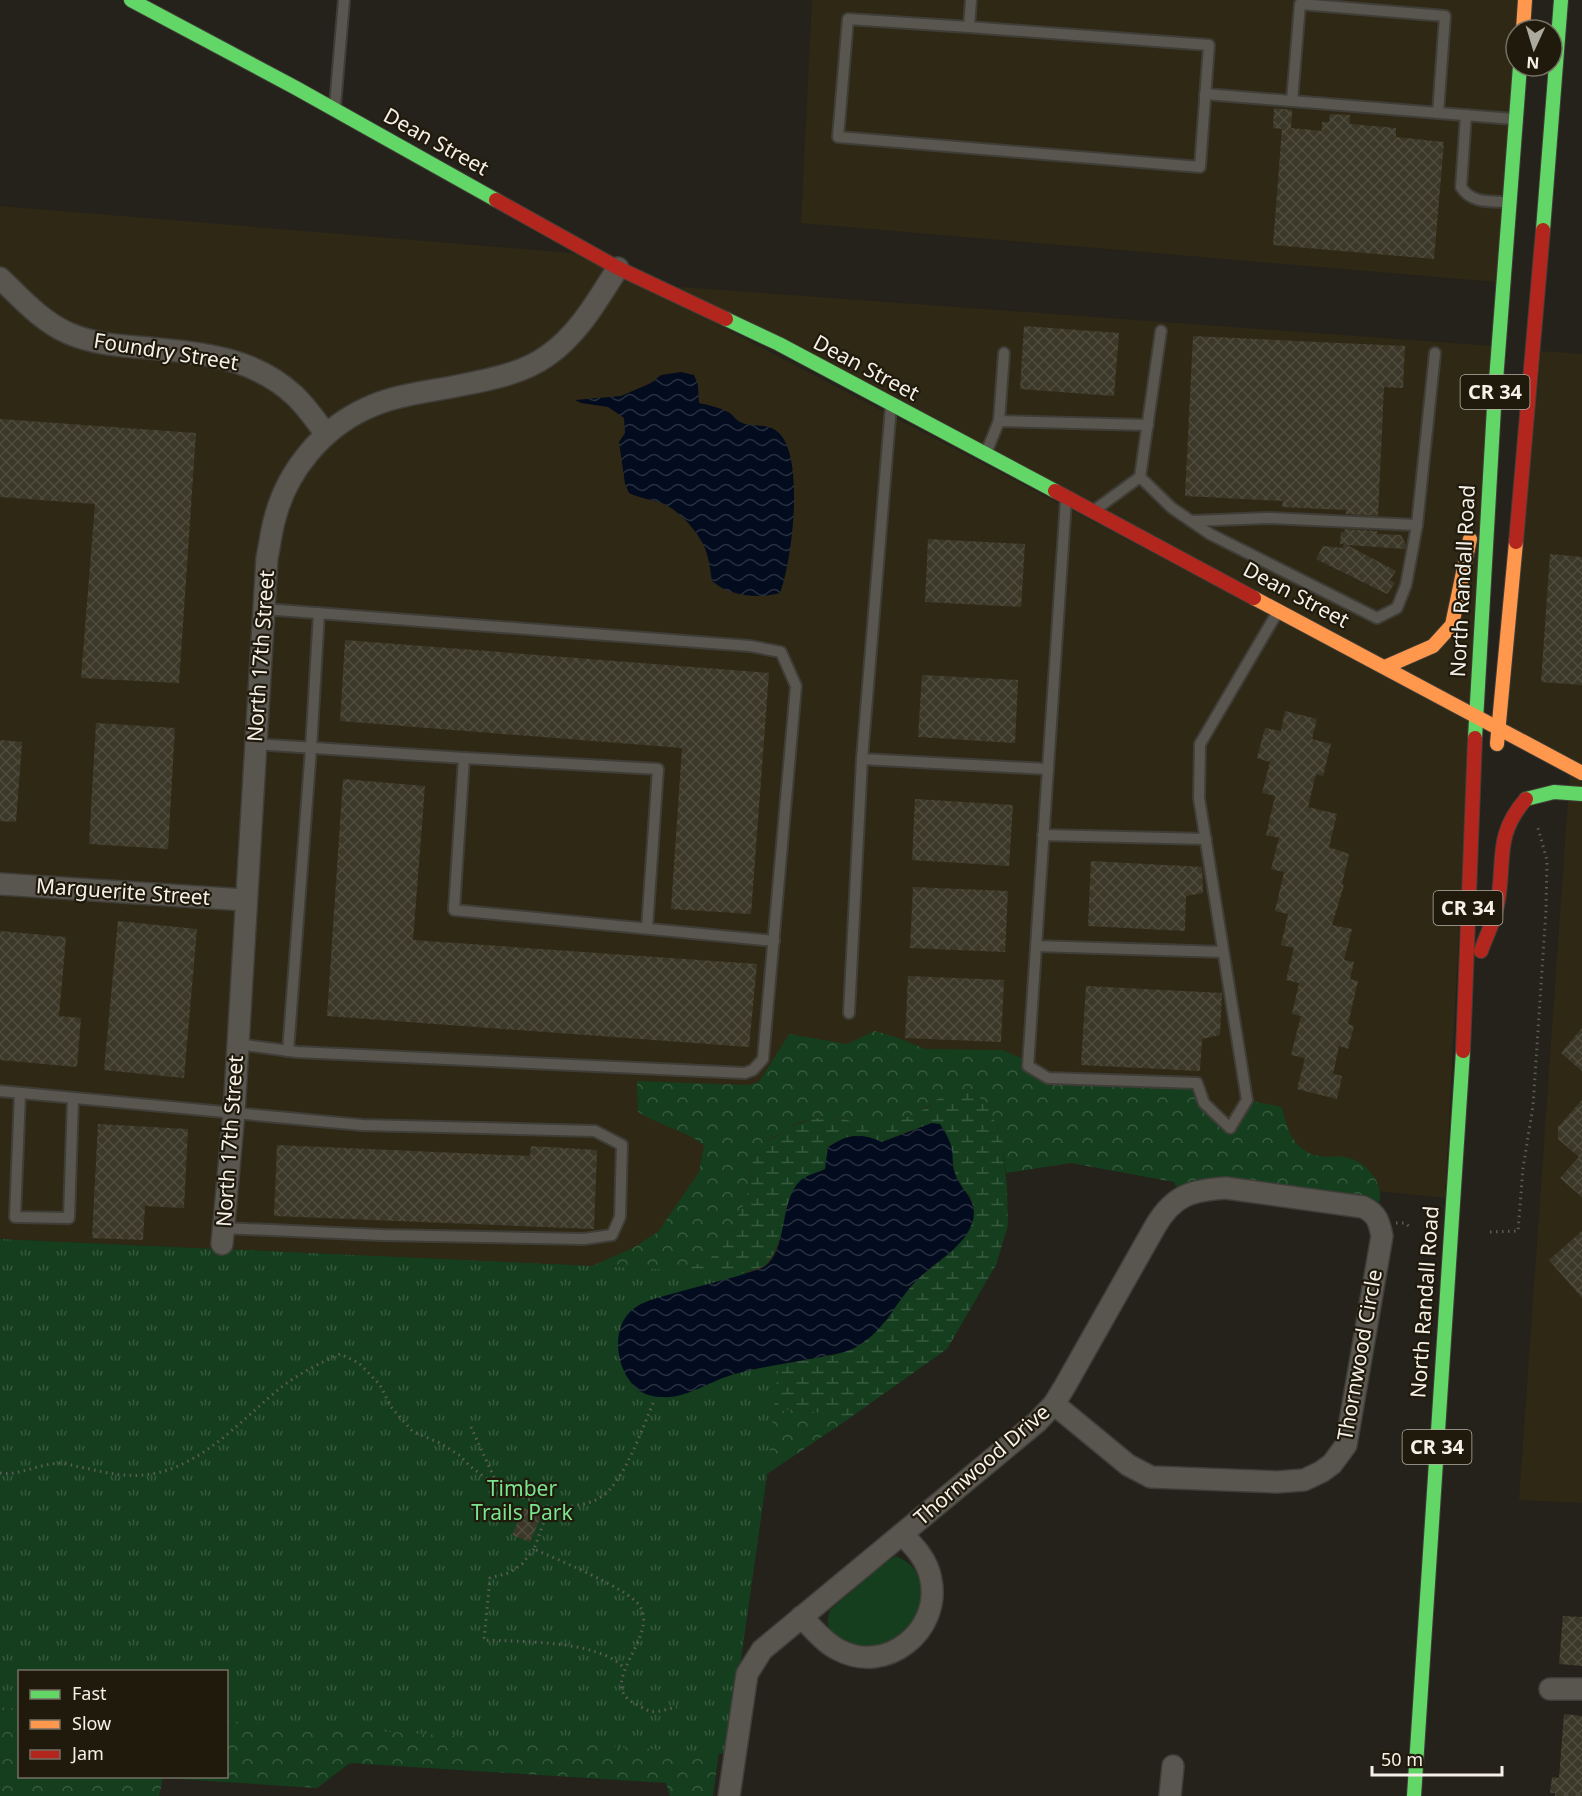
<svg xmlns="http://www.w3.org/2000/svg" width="1582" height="1796" font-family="'Noto Sans',sans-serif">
<defs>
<pattern id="forest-crowns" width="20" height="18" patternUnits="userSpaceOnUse" patternTransform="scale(1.5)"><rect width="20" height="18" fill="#143e1e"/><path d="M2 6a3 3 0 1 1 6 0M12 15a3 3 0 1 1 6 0" fill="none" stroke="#375a3f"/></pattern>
<pattern id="wetland-marsh" width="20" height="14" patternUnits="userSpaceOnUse" patternTransform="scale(1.5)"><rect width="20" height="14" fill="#143e1e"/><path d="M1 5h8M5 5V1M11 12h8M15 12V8" fill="none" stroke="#375a3f"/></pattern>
<pattern id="park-tufts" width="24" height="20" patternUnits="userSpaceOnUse" patternTransform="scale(1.5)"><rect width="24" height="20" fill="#143e1e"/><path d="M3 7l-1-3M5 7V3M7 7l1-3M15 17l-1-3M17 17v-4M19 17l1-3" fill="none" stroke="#375a3f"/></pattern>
<pattern id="water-waves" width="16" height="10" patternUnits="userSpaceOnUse" patternTransform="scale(1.5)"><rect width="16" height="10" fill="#030c1e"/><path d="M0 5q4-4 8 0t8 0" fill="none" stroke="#28303f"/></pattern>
<pattern id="building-cross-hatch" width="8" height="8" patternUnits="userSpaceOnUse" patternTransform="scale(1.5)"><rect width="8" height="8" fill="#3c3829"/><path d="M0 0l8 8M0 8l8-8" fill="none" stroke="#4f4c3e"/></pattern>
</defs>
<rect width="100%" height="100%" fill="#24221a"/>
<g fill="#2f2815">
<polygon points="812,0 1517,0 1497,282 801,223"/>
<polygon points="0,206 583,254 1470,719 1445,1198 927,1143 788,1275 0,1239"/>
<polygon points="666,286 1494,346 1472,710"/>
<polygon points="1541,351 1582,354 1582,765 1505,724"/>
<polygon points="1570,772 1582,779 1582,1503 1519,1500"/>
</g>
<path fill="#143e1e" d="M 896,1556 C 914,1565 919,1571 921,1591 C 926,1667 810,1658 830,1610 L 886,1562 Z"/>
<g fill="url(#forest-crowns)">
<path d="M 875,1031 L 901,1039 L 925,1049 L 1003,1050 L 1021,1058 L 1028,1066 L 1048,1078 L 1197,1083 L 1204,1103 L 1230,1128 L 1247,1100 L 1282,1107 C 1286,1123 1289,1139 1303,1149 C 1321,1163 1336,1152 1352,1159 C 1368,1165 1382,1182 1380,1199 C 1379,1204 1376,1209 1374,1212 L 1226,1188 L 1181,1198 L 1174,1182 L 1071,1163 L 1006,1173 L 1002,1142 L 990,1109 L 936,1100 C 917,1116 884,1130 858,1124 C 847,1121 838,1114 826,1116 C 814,1118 797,1122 786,1129 C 778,1134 772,1139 762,1143 L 752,1165 L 746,1200 L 722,1248 L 710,1258 L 678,1273 L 769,1414 C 799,1404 816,1411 844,1422 L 767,1474 L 733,1717 L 222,1249 L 592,1266 L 633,1248 L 658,1232 L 699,1172 L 704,1145 C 684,1130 659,1125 638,1112 L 637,1081 L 747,1085 L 759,1082 L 789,1034 L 847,1044 Z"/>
<polygon points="0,1667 20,1672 20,1776 226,1776 227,1691 720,1745 713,1796 670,1796 666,1783 350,1763 317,1788 163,1778 159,1796 0,1796"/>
</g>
<path fill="url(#wetland-marsh)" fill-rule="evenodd" d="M 966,1092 L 979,1097 L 990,1109 L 1002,1142 L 1007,1187 L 1008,1225 L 996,1265 L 947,1349 L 844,1422 C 816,1411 799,1404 769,1414 L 678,1273 L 710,1258 L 722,1248 L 746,1200 L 755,1150 L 762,1143 L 774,1138 L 787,1128 L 813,1119 L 830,1115 L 857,1123 L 877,1125 L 905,1118 L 927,1108 L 936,1100 L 948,1094 ZM 932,1123 L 951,1148 L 954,1170 L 960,1186 L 970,1196 L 974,1209 L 973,1221 L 965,1236 L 952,1251 L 916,1280 L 898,1301 L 888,1319 L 855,1348 L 832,1355 L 767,1367 L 730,1278 L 765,1266 L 774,1253 L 783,1231 L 787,1205 L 816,1173 L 825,1169 L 828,1147 C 847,1134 860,1132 881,1142 Z"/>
<polygon fill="url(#park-tufts)" points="0,1239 788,1275 767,1474 727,1754 227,1721 226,1672 20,1672 19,1709 0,1707"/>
<g fill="url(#water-waves)">
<path d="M 681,372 L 694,375 L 698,385 L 699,403 C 710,405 721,408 730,413 C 734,416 736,420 740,422 C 753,428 768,422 779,433 C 805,458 792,562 780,593 C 758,599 729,596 712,581 C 710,569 709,556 703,544 C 696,530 679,511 664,504 C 652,499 641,499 629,493 L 625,484 L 619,442 L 625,433 L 624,418 L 608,407 L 581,403 L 575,400 L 621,396 L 651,383 L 661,375 Z"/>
<path d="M 932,1123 L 940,1124 C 945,1132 950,1140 952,1149 C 953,1156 952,1164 954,1171 C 959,1189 978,1199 973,1220 C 966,1248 933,1262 915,1282 C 895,1303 883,1334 854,1348 C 843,1354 827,1355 815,1358 C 788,1363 761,1367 735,1374 C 711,1380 687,1399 662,1397 C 655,1397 646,1395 640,1391 C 617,1375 609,1331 631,1311 C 639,1303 653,1299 664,1296 C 688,1289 713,1283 738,1276 C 746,1273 756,1271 764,1267 C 788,1252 779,1201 800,1181 C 806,1175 817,1173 825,1169 L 828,1147 C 848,1134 860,1132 882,1142 Z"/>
</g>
<g fill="url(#building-cross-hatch)">
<polygon points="1274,108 1292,110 1291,128 1322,131 1322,122 1329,122 1330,114 1350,115 1350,124 1396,128 1396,137 1444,142 1434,259 1273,245 1282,129 1273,128"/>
<polygon points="1024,326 1119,333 1114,396 1020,389"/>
<polygon points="1193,336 1405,346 1403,388 1384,387 1378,516 1346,514 1346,510 1282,507 1283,501 1185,496"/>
<polygon points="0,419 196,433 179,683 81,678 95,504 0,497"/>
<polygon points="1345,529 1377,531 1377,534 1401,535 1406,545 1405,549 1347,545 1396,571 1390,580 1395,583 1387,594 1316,559 1323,546 1343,548 1344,544 1340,544 1341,532 1344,532"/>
<polygon points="928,539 1025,544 1021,607 925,602"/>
<polygon points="1550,554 1582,557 1582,685 1541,682"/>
<polygon points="345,640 769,673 751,914 671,909 682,748 340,721"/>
<polygon points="922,675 1018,680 1015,743 918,737"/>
<polygon points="1285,711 1317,719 1312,739 1331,744 1323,776 1316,774 1308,807 1337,814 1329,847 1349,854 1342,884 1344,885 1332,925 1352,929 1344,960 1354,962 1350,979 1358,981 1348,1024 1354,1026 1348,1049 1339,1046 1333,1074 1342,1076 1337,1099 1297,1089 1305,1058 1291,1055 1301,1016 1292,1014 1299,983 1286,980 1294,948 1281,945 1288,914 1275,911 1284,872 1271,869 1279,838 1266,835 1275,796 1262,793 1270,762 1257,758 1265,728 1281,731"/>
<polygon points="96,723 175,728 168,849 89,844"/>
<polygon points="0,740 22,742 16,822 0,821"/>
<polygon points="343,779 425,786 413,940 757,964 749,1047 327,1016"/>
<polygon points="915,799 1013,805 1009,866 912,860"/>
<polygon points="1091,861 1202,867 1203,893 1186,896 1185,931 1088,926"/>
<polygon points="913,887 1008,891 1005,952 910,948"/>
<polygon points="118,921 197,929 184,1078 104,1070"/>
<polygon points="0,931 66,937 59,1016 81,1018 77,1067 0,1060"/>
<polygon points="908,976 1004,980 1001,1042 905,1038"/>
<polygon points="1086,986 1222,993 1220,1035 1202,1039 1200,1071 1081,1065"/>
<polygon points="1582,1028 1582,1071 1561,1053"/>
<polygon points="1582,1100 1582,1197 1560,1178 1579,1157 1558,1139 1558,1127"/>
<polygon points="98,1124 188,1129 184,1208 145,1206 143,1240 92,1238"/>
<polygon points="277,1145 530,1156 531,1146 597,1150 594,1229 274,1216"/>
<polygon points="1582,1231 1582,1298 1549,1260"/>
<polygon points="524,1508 541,1516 530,1542 512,1535"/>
<polygon points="1563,1616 1582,1617 1582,1666 1559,1664"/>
<polygon points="1564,1714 1582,1716 1582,1796 1555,1796 1555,1793 1550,1793 1552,1777 1559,1778"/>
</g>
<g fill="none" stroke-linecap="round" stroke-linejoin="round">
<g stroke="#3f3d37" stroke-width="14">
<g id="lane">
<polyline points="969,27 1209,45 1200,167 838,137 848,19 969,27 971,0"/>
<polyline points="1205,94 1513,119"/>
<polyline points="1292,101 1300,4 1445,16 1438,113"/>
<polyline points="335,106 344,0"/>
<path d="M 1466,115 L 1461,187 C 1472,204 1489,201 1507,202"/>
<polyline points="891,406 862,759 1048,769"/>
<polyline points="999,421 1004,353"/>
<polyline points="986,453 999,421 1148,425"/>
<polyline points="1140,477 1172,508 1210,534 1377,618 1397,608 1406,585 1417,525 1435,353"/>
<polyline points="1066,500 1028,1066 1048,1078 1197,1083 1204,1103 1230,1128 1247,1100 1199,798 1200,744 1277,613"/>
<polyline points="1096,509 1140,477 1161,331"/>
<polyline points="1191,521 1268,518 1417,525"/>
<polyline points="255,744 464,758 454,910 774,941"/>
<polyline points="464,758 658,769 647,928"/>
<polyline points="1043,835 1206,839"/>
<polyline points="1036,946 1223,952"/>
<polyline points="849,1013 862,759"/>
<polyline points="237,1044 297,1052 745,1073 753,1070 763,1059 796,686 781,652 750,646 264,609"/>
<polyline points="288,1051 311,748 319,613"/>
<polyline points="0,1091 362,1125 595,1131 622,1145 620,1217 612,1235 584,1239 382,1235 224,1228"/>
<polyline points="20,1093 15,1217 69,1218 73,1098"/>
</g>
</g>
<g stroke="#3f3d37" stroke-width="24">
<g id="street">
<path d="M 0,278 C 21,298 41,321 68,333 C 93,344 121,346 149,348 C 201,353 253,357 294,395 C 306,406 316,421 326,434"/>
<polyline points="0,884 245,900"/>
<path d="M 222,1244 L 234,1112 L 267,558 C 270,545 271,531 275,518 C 287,471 322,429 365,409 C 393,395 427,392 457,386 C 487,380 522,374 547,356 C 579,334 598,299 618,268"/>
<path d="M 801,1617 C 813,1628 824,1643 839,1650 C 886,1675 941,1631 931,1580 C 928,1561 915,1547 902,1534"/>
<polyline points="1550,1689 1582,1689"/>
<path d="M 729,1796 L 747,1674 L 762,1650 L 1037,1422 L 1054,1404 L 1065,1386 L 1156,1225 C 1174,1195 1192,1190 1226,1188 L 1363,1207 C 1377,1214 1379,1221 1382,1236 L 1346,1445 L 1332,1464 L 1321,1472 L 1304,1480 L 1277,1482 L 1151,1477 L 1128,1465 L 1054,1404"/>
<polyline points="1170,1796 1173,1766"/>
</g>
</g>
<g stroke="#3f3d37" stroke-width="16">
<g id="fast">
<polyline points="131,0 296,88 496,200"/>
<polyline points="1543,230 1561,0"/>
<polyline points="726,319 779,344 1055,491"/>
<polyline points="1475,738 1494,407 1520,66"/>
<polyline points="1526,799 1554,792 1582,794"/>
<polyline points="1414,1796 1463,1051"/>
</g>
</g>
<g stroke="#3f3d37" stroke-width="16">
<g id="slow">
<polyline points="1523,30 1525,0"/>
<polyline points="1254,598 1582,773"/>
<polyline points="1385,667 1433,646 1452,625 1470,539"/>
<polyline points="1497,744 1516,542"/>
</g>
</g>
<g stroke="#3f3d37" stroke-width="16">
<g id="jam">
<polyline points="496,200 618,268 726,319"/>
<polyline points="1055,491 1254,598"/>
<polyline points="1516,542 1543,230"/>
<path d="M 1481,951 C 1486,936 1494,922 1497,906 C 1506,863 1493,836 1526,799"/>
<polyline points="1463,1051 1475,738"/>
</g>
</g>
<g stroke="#5e5c56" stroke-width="3" stroke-dasharray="1.5 4.5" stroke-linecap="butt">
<polyline points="1396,1223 1405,1223 1411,1228"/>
<polyline points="1490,1232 1518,1231 1523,1168 1533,1106 1546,910 1547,860 1537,825"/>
<polyline points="471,1427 498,1486"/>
<path d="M 0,1473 C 21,1476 39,1463 62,1463 C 70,1464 77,1467 85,1468 C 104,1472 123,1477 143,1475 C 201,1470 242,1418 284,1385 C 302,1372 320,1363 340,1354 L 359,1363 L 380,1385 L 391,1407 L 413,1432 L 440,1443 L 459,1455 L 471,1467 L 499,1488 L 533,1501 L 548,1511 L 534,1549 C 556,1559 627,1588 639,1605 C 661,1636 595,1683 634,1703 C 639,1705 645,1710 650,1711 C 658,1713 670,1708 677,1707"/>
<path d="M 548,1511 C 565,1505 586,1507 601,1497 C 624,1483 643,1426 654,1401"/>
<path d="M 534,1549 L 522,1564 L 509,1573 L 490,1578 L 484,1640 C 520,1642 599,1640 624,1668"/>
</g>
<use href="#lane" stroke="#595650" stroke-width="10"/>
<use href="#street" stroke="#595650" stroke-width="21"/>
<use href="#fast" stroke="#63d668" stroke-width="14"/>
<use href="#slow" stroke="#ff974d" stroke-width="14"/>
<use href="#jam" stroke="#b3261e" stroke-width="14"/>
</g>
<g text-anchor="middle" stroke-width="4.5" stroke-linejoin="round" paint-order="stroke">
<g fill="#201a0c" stroke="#b5b0a6" stroke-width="1.5">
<rect x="1460.5" y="375" width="69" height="34" rx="4.5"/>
<rect x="1433.5" y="891" width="69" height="34" rx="4.5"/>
<rect x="1402.5" y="1430" width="69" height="34" rx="4.5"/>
</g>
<g font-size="20" font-weight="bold" fill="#f5f1e8">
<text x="1495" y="399">CR 34</text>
<text x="1468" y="915">CR 34</text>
<text x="1437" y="1454">CR 34</text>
</g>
<g font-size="21" fill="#f5f1e8" stroke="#201a0c">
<text transform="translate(436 142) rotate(29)" y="7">Dean Street</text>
<text transform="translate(166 352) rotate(9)" y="7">Foundry Street</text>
<text transform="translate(866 368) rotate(28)" y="7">Dean Street</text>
<text transform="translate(1463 581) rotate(-87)" y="7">North Randall Road</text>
<text transform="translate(1296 595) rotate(28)" y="7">Dean Street</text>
<text transform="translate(261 656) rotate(-86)" y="7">North 17th Street</text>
<text transform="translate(123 892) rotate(4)" y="7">Marguerite Street</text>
<text transform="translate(230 1141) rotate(-86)" y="7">North 17th Street</text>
<text transform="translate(1425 1302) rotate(-86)" y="7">North Randall Road</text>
<text transform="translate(1360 1355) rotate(-80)" y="7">Thornwood Circle</text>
<text transform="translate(982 1465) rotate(-41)" y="7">Thornwood Drive</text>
</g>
<g font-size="21" fill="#7ae490" stroke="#201a0c">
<text x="522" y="1496">Timber<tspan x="522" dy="24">Trails Park</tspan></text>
</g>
</g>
<rect x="18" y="1670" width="210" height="108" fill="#201a0c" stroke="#757064" stroke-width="1.5"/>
<rect x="30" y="1690" width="30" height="9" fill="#63d668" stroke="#757064" stroke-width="1.5"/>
<text x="72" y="1700" font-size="18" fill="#f5f1e8">Fast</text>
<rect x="30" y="1720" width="30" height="9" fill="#ff974d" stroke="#757064" stroke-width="1.5"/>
<text x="72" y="1730" font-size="18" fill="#f5f1e8">Slow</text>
<rect x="30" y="1750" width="30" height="9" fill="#b3261e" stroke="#757064" stroke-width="1.5"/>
<text x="72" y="1760" font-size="18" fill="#f5f1e8">Jam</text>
<g transform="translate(1534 48) rotate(184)"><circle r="28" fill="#201a0c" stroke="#757064" stroke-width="1.5"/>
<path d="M0-4.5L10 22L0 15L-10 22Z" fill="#aca9a0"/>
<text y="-9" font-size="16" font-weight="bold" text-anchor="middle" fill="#f5f1e8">N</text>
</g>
<path d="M1372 1766v9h130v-9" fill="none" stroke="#f5f1e8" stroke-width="3"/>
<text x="1381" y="1766" font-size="18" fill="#f5f1e8" stroke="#201a0c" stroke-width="4.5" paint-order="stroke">50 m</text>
</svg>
